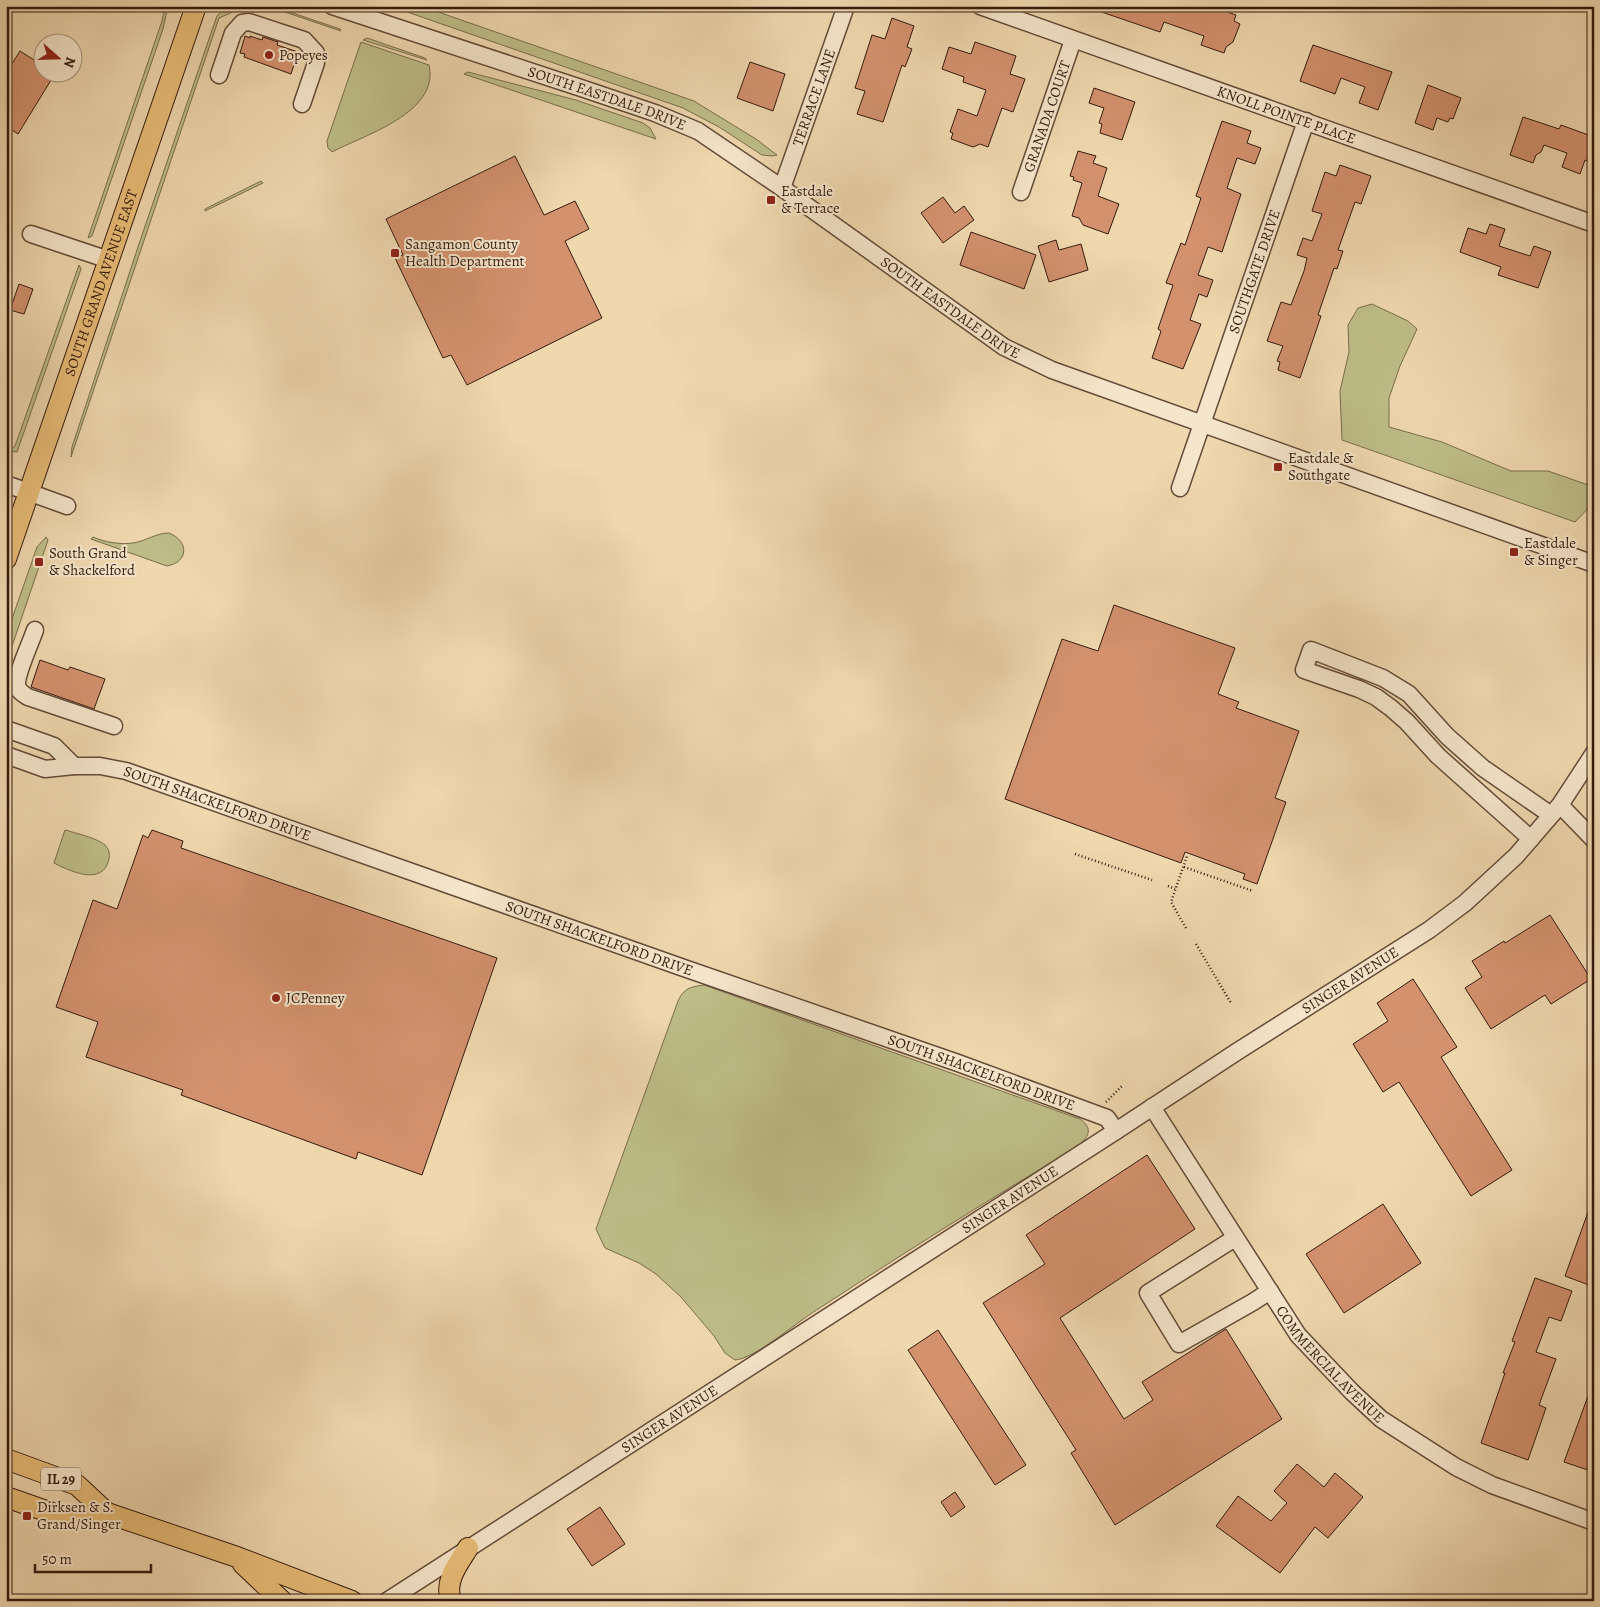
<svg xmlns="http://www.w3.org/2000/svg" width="1600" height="1607" font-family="Alegreya,serif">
<rect width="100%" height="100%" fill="#efd7ae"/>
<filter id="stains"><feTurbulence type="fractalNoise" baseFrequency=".004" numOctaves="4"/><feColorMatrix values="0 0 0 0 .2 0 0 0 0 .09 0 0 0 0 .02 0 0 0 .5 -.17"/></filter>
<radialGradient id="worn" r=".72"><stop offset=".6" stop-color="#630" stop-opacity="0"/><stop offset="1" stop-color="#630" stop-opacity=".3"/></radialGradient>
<g fill="#bebd87" stroke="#7a6c4c">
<polygon points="165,6 168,6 163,29 92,236 88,238 162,21"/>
<polygon points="226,6 232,6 235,11 219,18 71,457 72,447 140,241 210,36 217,16"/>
<polygon points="267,6 272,6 340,29 341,31"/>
<polygon points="390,6 421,6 694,101 756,139 777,155 772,156 762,155 719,127 683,108"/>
<polygon points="367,38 425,58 427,60 363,40"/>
<path d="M 361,42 L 429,65 C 440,113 364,135 332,152 L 328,148 L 327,141 Z"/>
<polygon points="468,72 576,100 643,123 650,128 656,139 464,74"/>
<polygon points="261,181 263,183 205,211 205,209"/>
<polygon points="79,265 81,269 17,452 9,451 15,446"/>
<polygon points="1372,304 1408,321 1417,329 1400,366 1389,398 1389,427 1442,442 1511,471 1548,471 1594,487 1594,502 1575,522 1342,440 1340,391 1349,352 1348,325 1358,308"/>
<path d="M 169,533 C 189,541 189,562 167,566 L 91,539 L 93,537 C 104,542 121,545 133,543 C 146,541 156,533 169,533 Z"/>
<polygon points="46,537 48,540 6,664 6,636 37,547"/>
<path d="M 65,830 C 75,833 97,838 105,845 C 109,849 110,854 109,859 C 103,887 70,871 54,863 Z"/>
<path d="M 704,985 L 1080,1119 C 1096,1130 1086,1140 1074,1149 C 986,1201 901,1255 815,1311 C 796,1323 754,1359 735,1360 L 725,1353 L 714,1336 L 681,1297 L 656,1274 L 639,1263 L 605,1248 L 596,1229 L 678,1001 C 684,988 690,987 704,985 Z"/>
</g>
<g fill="#d3916e" stroke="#351b10">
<polygon points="1090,6 1210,6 1236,15 1234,21 1240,24 1233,42 1226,47 1224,53 1201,45 1204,36 1164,22 1160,32 1090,8"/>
<polygon points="892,18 914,26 907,47 912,49 905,67 902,65 883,122 857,114 865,91 855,88 872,35 885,39"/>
<polygon points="245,36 250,38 250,36 262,40 263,37 278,42 277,45 298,52 291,74 244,57 245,54 240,53"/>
<polygon points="975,42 1016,56 1010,74 1025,79 1013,112 1002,108 988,147 980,144 973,147 951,139 953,133 950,132 958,109 977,116 986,90 963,82 964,77 942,69 949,47 971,54"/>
<polygon points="1313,45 1392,72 1378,110 1359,103 1365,87 1341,78 1335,94 1300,81"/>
<polygon points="20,51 42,65 42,72 56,72 18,134 6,126 6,73"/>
<polygon points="750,62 785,74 773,111 737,98"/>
<polygon points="1428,85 1461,98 1453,119 1450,118 1448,122 1437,118 1433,130 1415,123"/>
<polygon points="1094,88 1135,102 1122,140 1100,133 1102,124 1099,123 1104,108 1089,103"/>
<polygon points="1523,117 1559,129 1561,125 1594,137 1594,164 1585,160 1580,174 1562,167 1567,153 1544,145 1541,152 1536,155 1533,163 1510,155"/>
<polygon points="1222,121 1251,131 1247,143 1261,148 1255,164 1237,158 1227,188 1241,194 1222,252 1208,247 1198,275 1213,280 1207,297 1199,294 1190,320 1201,324 1183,369 1152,358 1161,331 1158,329 1173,285 1166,283 1181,243 1185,245 1201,198 1196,196"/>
<polygon points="1078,151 1096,156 1093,163 1107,168 1098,196 1119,204 1108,234 1083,225 1079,218 1072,216 1082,183 1073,180 1074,177 1070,176"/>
<polygon points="515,156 544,215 575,201 589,229 565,241 602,318 467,385 451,355 443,358 395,258 403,255 386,219"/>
<polygon points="1340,165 1371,176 1361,204 1355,202 1338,250 1343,251 1337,269 1334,268 1318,315 1321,316 1300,378 1278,370 1280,362 1277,361 1283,346 1267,341 1281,302 1291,305 1304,271 1307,258 1297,255 1303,238 1312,241 1322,214 1312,211 1325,172 1336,176"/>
<polygon points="943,197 955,213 964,206 974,220 943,243 921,213"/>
<polygon points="1490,224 1505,229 1499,246 1530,256 1534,246 1551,252 1538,288 1498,275 1501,267 1460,252 1468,228 1486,234"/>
<polygon points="971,232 1036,255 1024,289 960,265"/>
<polygon points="1056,240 1059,250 1081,244 1088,270 1049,282 1038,246"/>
<polygon points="19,284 33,289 24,314 10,310"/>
<polygon points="1114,605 1235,648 1218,694 1239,702 1236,708 1299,731 1275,798 1286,802 1257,884 1243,879 1245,874 1185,852 1181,863 1005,799 1062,639 1098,651"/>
<polygon points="40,660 68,670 70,667 105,679 94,709 31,687"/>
<polygon points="152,830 183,841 181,848 497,958 422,1175 358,1152 356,1159 181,1095 183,1090 86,1057 98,1022 56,1007 93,900 117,909 143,835 148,838"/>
<polygon points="1550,915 1591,979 1551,1004 1545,995 1491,1029 1465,988 1482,977 1472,961 1504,941 1505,943"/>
<polygon points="1413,979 1457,1047 1441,1057 1512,1170 1471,1196 1399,1082 1383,1092 1353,1044 1388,1021 1377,1003"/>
<polygon points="1147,1155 1195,1229 1060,1318 1124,1419 1153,1400 1142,1382 1226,1329 1282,1419 1115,1525 1071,1453 1076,1450 983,1303 1045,1264 1026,1235"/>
<polygon points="1592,1201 1594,1202 1594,1287 1565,1276"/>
<polygon points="1383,1204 1421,1263 1344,1313 1306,1254"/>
<polygon points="1535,1278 1572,1291 1561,1321 1549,1317 1536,1352 1556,1359 1539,1405 1546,1408 1528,1460 1481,1443 1505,1373 1503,1373 1515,1342 1512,1341"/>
<polygon points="938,1330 1026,1465 995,1485 908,1350"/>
<polygon points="1592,1385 1594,1385 1594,1472 1564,1462"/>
<polygon points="1297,1464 1324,1487 1335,1473 1363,1497 1328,1538 1315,1527 1280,1573 1216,1526 1238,1496 1271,1521 1287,1503 1274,1491"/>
<polygon points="955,1492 965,1507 951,1517 941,1502"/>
<polygon points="600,1507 625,1544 592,1566 567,1529"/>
</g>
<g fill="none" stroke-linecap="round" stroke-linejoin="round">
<g stroke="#644a38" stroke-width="19">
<g id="minor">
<path id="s1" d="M 332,6 L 581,88 L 655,113 L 698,131 L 782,188 L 1004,347 L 1052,370 L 1594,564"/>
<path id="s2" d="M 980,6 L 1594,224"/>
<polyline points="219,75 233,33 242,23 249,22 304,40 316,53 316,63 302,104"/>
<path id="s3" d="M 782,188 L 846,6"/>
<path id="s4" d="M 1021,192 L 1073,40"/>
<polyline points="31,234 109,260"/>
<polyline points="6,484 67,506"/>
<path id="s5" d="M 1180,488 L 1306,121"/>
<path d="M 35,630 C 31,642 16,674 17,685 C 18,691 23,694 28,697 L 114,726"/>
<polyline points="6,729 54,746 74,766"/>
<path id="s6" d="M 6,755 L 45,769 L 74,766 L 100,766 L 126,771 L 681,967 L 958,1063 L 1107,1118 L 1116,1131"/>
<polyline points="1560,805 1594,840"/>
<polyline points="1531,839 1438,756 1407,722 1391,708 1376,697 1359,689 1304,670 1311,650 1383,678 1409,694 1447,736 1483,768 1551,815"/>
<path id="s7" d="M 1152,1107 L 1298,1335 L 1352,1392 L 1381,1419 L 1456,1467 L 1492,1485 L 1594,1522"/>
<polyline points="1235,1238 1148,1293 1179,1344 1253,1302 1270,1291"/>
<path id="s8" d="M 387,1601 L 1116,1131 L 1238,1051 L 1429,930 L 1465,903 L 1516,856 L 1560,805 L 1594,753"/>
</g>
</g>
<g stroke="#351b10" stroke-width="22">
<g id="major">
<path id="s9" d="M 6,559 L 196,6"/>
<polyline points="6,1459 77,1485 107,1513 237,1557 352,1601"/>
<polyline points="6,1497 66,1518 107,1513"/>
<polyline points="243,1564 282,1601"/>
<path d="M 451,1601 C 444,1581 458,1564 468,1548"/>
</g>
</g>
<g stroke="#351b10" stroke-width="2.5" stroke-dasharray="1 2.5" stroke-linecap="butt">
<polyline points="1075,854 1152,880"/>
<polyline points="1184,867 1253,891"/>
<polyline points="1168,886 1175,889"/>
<polyline points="1186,928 1171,902 1187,856"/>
<polyline points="1196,944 1231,1003"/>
<polyline points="1106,1102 1123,1085"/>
</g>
<use href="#minor" stroke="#f5e5ca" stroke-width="16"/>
<use href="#major" stroke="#e8bc77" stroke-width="20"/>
</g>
<g fill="#8f2418" stroke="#f5e5ca" stroke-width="2">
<circle cx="269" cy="55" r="5"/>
<rect x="766" y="195" width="10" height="10" rx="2.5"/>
<rect x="390" y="248" width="10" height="10" rx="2.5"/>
<rect x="1273" y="462" width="10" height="10" rx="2.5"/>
<rect x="1509" y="547" width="10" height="10" rx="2.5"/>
<rect x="34" y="557" width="10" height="10" rx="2.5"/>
<circle cx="276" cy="998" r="5"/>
<rect x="22" y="1511" width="10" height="10" rx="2.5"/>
</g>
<g text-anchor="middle" stroke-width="4" stroke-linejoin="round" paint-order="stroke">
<rect fill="#f5e5ca" stroke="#6f5848" stroke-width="1" x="41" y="1467.5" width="40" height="23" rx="4"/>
<g font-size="14" font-weight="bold" fill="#351b10">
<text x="61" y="1484">IL 29</text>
</g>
<g font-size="15" fill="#351b10" stroke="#f5e5ca" text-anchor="start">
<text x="279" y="60">Popeyes</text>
<text x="781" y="196">Eastdale<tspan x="781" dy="17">&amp; Terrace</tspan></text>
<text x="405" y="249">Sangamon County<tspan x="405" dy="17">Health Department</tspan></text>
<text x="1288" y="463">Eastdale &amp;<tspan x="1288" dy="17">Southgate</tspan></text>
<text x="1524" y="548">Eastdale<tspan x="1524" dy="17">&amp; Singer</tspan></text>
<text x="49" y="558">South Grand<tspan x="49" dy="17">&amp; Shackelford</tspan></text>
<text x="286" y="1003">JCPenney</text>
<text x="37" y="1512">Dirksen &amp; S.<tspan x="37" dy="17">Grand/Singer</tspan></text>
</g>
<g font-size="15" fill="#351b10" stroke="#f5e5ca">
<text dy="5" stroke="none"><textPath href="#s3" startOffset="96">TERRACE LANE</textPath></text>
<text dy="5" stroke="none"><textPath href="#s1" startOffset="290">SOUTH EASTDALE DRIVE</textPath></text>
<text dy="5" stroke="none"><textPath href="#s2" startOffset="325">KNOLL POINTE PLACE</textPath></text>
<text dy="5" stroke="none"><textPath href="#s4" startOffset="80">GRANADA COURT</textPath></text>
<text dy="5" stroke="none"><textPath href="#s5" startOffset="229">SOUTHGATE DRIVE</textPath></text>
<text dy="5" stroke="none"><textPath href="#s9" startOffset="292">SOUTH GRAND AVENUE EAST</textPath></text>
<text dy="5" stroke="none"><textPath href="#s1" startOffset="695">SOUTH EASTDALE DRIVE</textPath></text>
<text dy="5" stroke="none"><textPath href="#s6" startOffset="220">SOUTH SHACKELFORD DRIVE</textPath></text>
<text dy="5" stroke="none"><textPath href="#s6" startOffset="625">SOUTH SHACKELFORD DRIVE</textPath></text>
<text dy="5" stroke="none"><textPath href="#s8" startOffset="1146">SINGER AVENUE</textPath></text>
<text dy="5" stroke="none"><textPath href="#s6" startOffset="1030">SOUTH SHACKELFORD DRIVE</textPath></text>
<text dy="5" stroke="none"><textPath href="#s8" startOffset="741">SINGER AVENUE</textPath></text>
<text dy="5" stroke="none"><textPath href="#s7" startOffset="314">COMMERCIAL AVENUE</textPath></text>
<text dy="5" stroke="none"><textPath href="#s8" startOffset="336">SINGER AVENUE</textPath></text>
</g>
</g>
<rect width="1600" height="1607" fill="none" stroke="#efd7ae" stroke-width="25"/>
<rect x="8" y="8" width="1585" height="1592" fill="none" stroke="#351b10" stroke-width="2.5"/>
<rect x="12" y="12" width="1575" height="1582" fill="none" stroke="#351b10"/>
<g transform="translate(58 58) rotate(110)"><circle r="24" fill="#f5e5ca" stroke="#a89480"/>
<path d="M0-4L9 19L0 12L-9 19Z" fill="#8f2418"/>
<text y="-8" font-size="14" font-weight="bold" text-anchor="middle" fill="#351b10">N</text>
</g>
<path d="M35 1564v8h116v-8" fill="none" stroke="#351b10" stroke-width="2.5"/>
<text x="42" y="1564" font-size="15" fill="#351b10" stroke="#f5e5ca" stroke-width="4" paint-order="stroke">50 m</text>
<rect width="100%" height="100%" filter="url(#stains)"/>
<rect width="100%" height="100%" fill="url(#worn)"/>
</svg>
